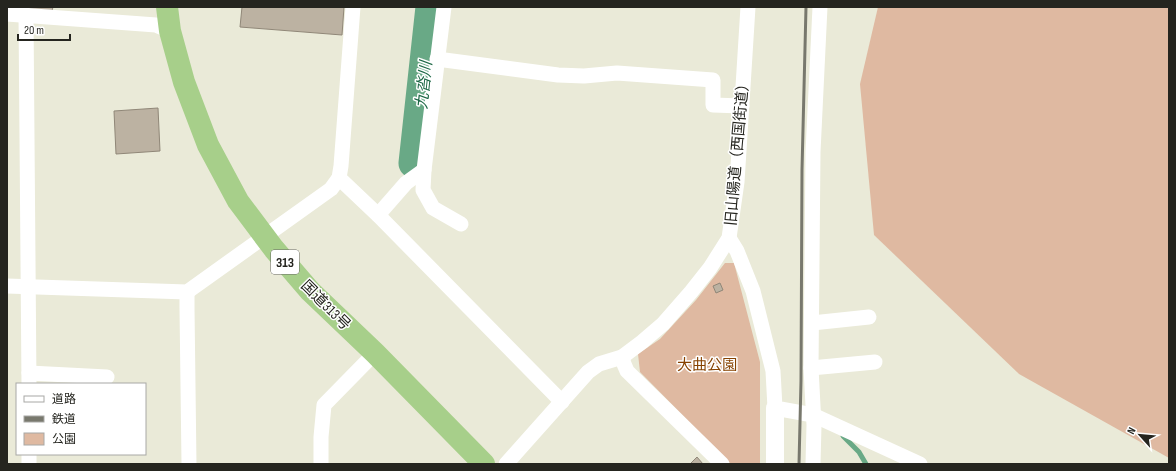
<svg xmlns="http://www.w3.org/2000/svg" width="1176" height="471" font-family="'Sofia Sans Condensed','Noto Sans JP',sans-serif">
<rect width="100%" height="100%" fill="#eaead8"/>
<g fill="#dfb9a1">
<polygon points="878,7 1169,7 1169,458 1019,374 874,235 860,84"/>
<polygon points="725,263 734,263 760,362 760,464 731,464 640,372 638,354 660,339 696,300"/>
</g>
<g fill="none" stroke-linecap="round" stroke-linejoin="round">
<polyline stroke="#69a986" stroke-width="5" points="843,436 859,452 866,464"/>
<polyline stroke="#69a986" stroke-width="31" points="414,163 431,7"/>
</g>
<g fill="#bcb2a2" stroke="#908778">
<polygon points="7,7 53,7 52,11"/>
<polygon points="242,7 344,7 342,35 240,27"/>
<polygon points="158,108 160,151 116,154 114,111"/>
<polygon points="720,283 723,290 716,293 713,286"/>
<polygon points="697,457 703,464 690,464"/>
</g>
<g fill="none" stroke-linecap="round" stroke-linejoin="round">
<g stroke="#fff" stroke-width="15">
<polyline points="353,7 341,166 339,178 378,215 562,402"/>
<polyline points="7,14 156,25 170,31"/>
<polyline points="26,15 29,384"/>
<polyline points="437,59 558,75 584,76 617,73 713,80 713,105 742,106"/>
<polyline points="424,170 423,190 433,208 461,224"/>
<polyline points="378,215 406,183 424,170 444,7"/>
<polyline points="729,238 737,251 753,291 773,371 775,408 813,415 920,464"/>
<polyline points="7,286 187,292 331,189 339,178"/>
<polyline points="187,292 187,308 189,464"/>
<polyline points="812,323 869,317"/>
<polyline points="622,357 624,364 627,371 722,464"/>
<polyline points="811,368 875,362"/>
<polyline points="29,373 107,377"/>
<polyline points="29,454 29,464"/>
<polyline points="321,464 321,437 324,405 375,353"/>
<polyline points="506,464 588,372 599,364 622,357 642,342 663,324 691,292 710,268 729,238 737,182 748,7"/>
<polyline points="813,464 814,425 811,368 813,152 820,7"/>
</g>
<polyline stroke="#fff" stroke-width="18" points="775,464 775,408"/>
<polyline stroke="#a7cf8a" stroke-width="22" points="167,7 170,31 184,82 208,145 238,201 274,249 310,291 375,353 484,464"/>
<polyline stroke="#78786d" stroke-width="3" points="799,464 801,381 802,170 806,7"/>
</g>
<g text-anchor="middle" stroke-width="3" stroke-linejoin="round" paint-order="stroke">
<rect fill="#fff" stroke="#666662" stroke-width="1" x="271" y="250" width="28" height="24" rx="3"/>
<g font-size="14" font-weight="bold" fill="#25251f">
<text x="285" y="267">313</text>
</g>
<g font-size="15" fill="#25251f" stroke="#fff">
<text transform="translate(737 151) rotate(-85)" y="5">旧山陽道（西国街道）</text>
<text transform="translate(326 305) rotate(45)" y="5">国道313号</text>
</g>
<g font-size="15" fill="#864201" stroke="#fff">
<text x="707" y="370">大曲公園</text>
</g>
<g font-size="16" font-style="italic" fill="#1b6644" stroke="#fff">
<text transform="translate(423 85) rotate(-84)" y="6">九沓川</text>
</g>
</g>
<rect width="1176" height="471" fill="none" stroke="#25251f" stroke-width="16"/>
<rect x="16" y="383" width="130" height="72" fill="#ffffff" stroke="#a8a8a5"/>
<rect x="24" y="396" width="20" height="6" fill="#ffffff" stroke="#a8a8a5"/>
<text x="52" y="403" font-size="12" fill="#25251f">道路</text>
<rect x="24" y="416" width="20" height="6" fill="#78786d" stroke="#a8a8a5"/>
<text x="52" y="423" font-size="12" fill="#25251f">鉄道</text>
<rect x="24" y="433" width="20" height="12" fill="#dfb9a1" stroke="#a8a8a5"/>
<text x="52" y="443" font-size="12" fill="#25251f">公園</text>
<g transform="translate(1140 435) rotate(297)" stroke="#ffffff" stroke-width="3" paint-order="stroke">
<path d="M0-3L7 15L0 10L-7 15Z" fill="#25251f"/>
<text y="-6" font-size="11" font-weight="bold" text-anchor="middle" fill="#25251f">N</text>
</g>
<path d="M18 34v6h52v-6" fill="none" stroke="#25251f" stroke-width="2"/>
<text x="24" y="34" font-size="12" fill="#25251f" stroke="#ffffff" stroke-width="3" paint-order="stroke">20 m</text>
</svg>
